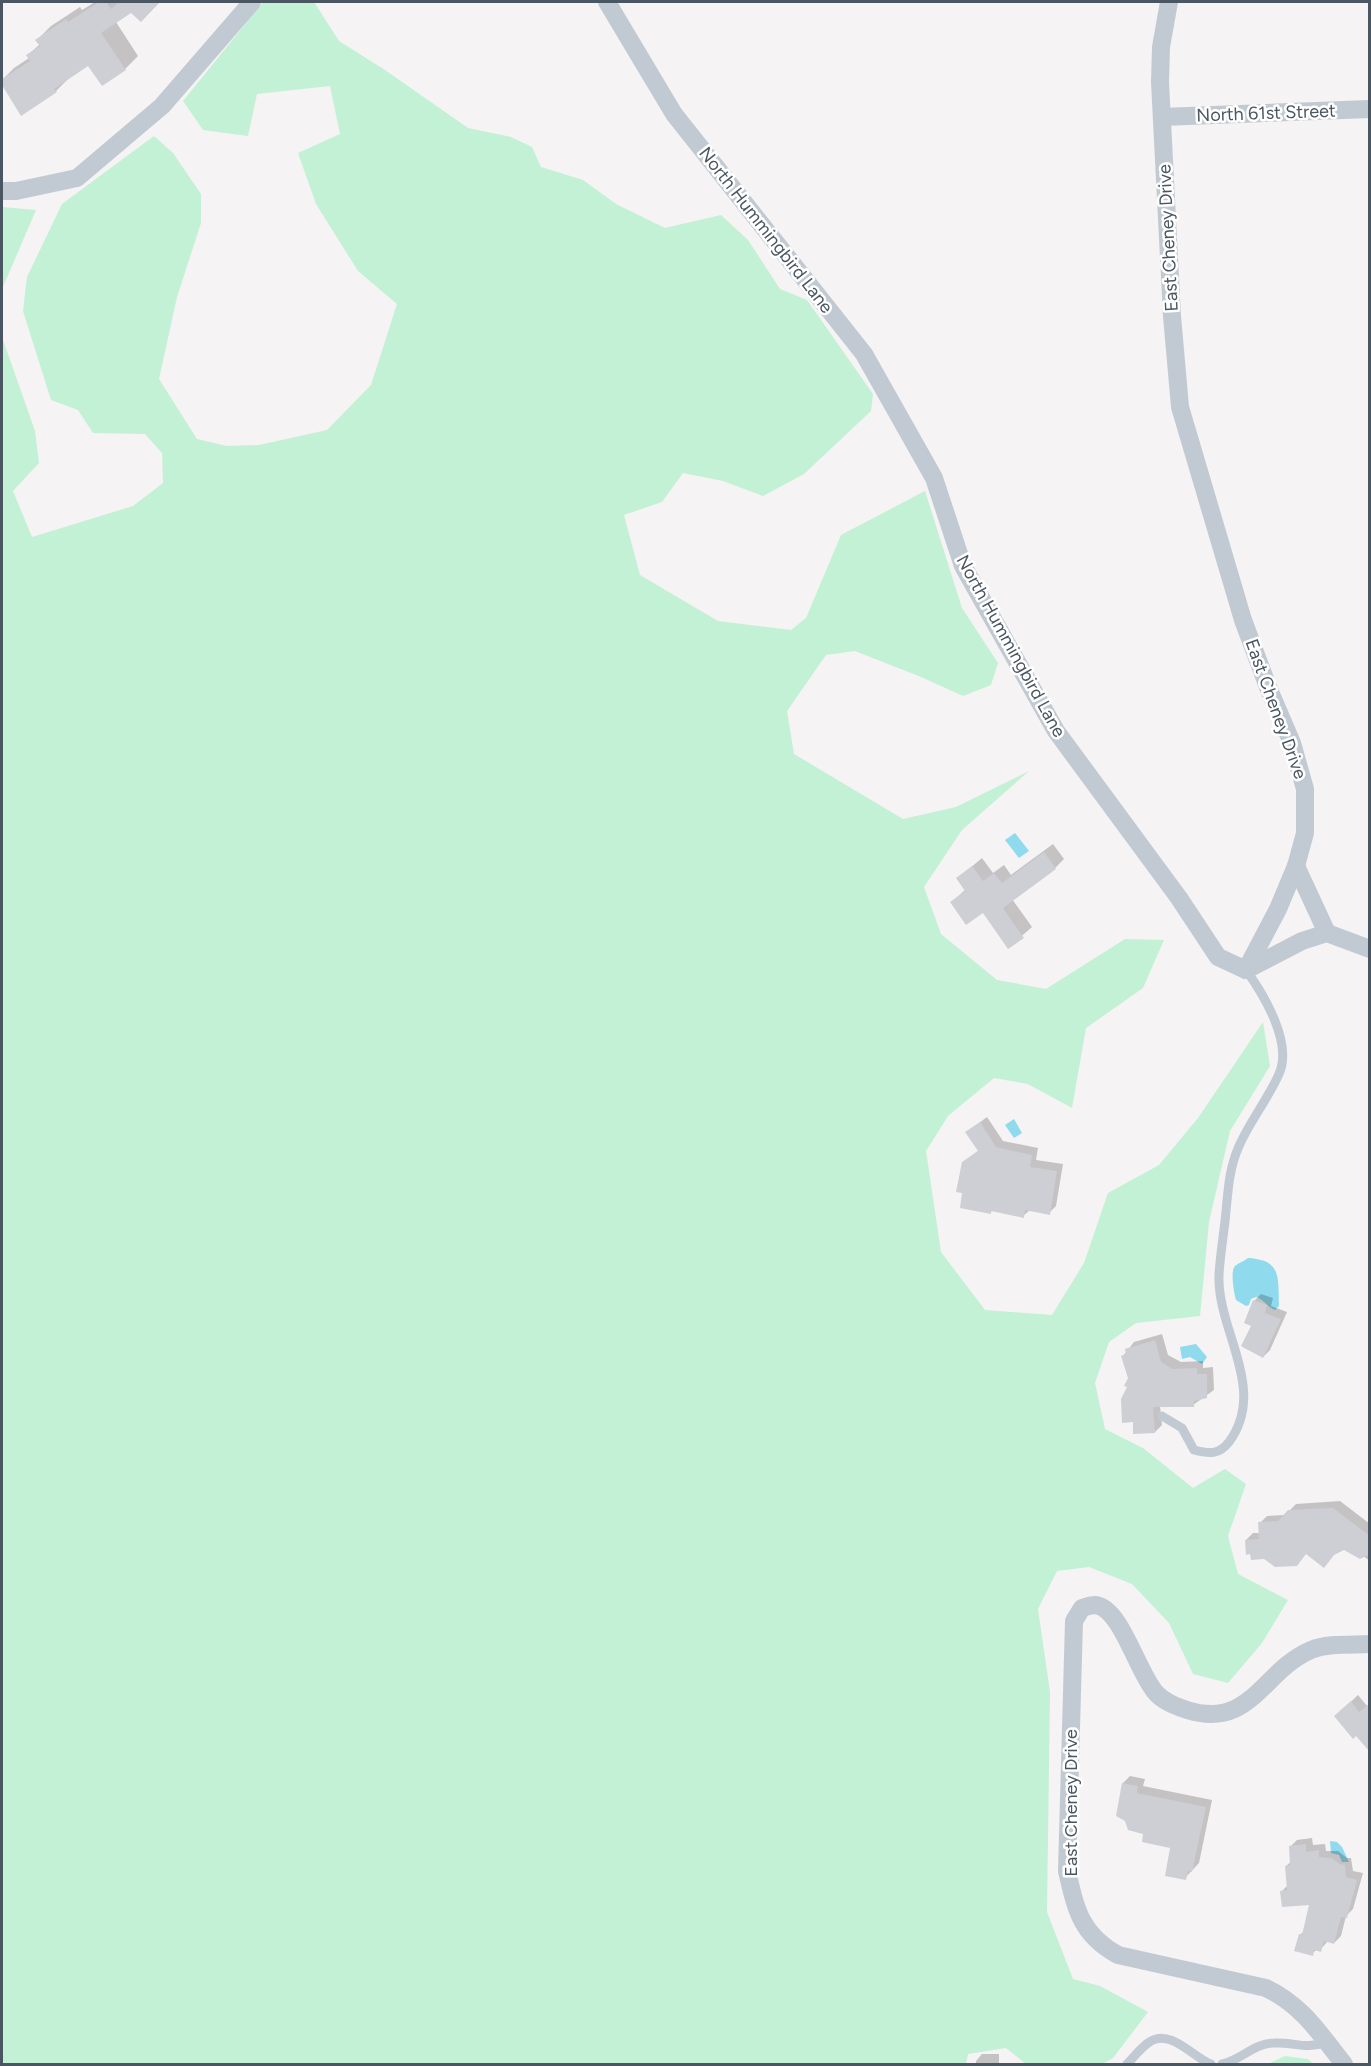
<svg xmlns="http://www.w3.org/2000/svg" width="1371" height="2066" font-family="Figtree,sans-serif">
<rect width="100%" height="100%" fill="#f5f3f3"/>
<g fill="#c3f1d5">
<polygon points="263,2 314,2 339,41 385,70 468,128 511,137 532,147 541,167 583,180 616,204 665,228 721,215 748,240 780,289 807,300 873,394 871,411 804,474 763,496 723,481 683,473 662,502 624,515 640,575 718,621 791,630 806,618 841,535 925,491 962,608 998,663 991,685 963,696 921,677 855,651 826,655 787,711 794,754 903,819 956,807 1029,771 962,830 924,887 941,934 997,980 1046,989 1125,939 1164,940 1143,988 1086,1028 1072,1108 1028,1084 994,1078 948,1116 926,1151 941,1252 985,1310 1052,1315 1084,1263 1108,1193 1159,1165 1198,1118 1263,1022 1270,1066 1230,1131 1209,1222 1200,1316 1136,1323 1109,1342 1095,1383 1105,1429 1143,1448 1193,1488 1225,1469 1246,1484 1228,1536 1238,1574 1288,1600 1262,1643 1228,1683 1193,1674 1169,1623 1132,1584 1089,1567 1057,1571 1038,1609 1050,1692 1047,1912 1073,1979 1100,1986 1148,2012 1113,2058 1102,2064 1026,2064 1006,2048 968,2054 966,2064 2,2064 2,337 35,431 39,463 13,491 32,537 133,506 163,483 162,453 145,434 93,433 78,410 51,400 23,311 27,277 62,204 154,136 173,153 201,194 201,223 177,297 159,379 197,439 227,446 259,445 327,430 371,385 397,304 358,271 316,204 298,153 340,134 330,86 257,94 248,136 203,130 183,101"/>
<polygon points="2,207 36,210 2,289"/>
<polygon points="1285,2056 1308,2059 1313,2064 1268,2064"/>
</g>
<g fill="#90daee">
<polygon points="1015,833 1029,851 1019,858 1005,840"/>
<polygon points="1014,1119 1022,1133 1014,1138 1005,1125"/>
<path d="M 1248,1258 C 1282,1260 1278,1277 1279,1306 L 1275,1310 C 1267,1307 1265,1300 1256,1297 L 1251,1299 L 1249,1305 L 1246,1306 L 1236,1300 C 1234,1293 1230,1271 1235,1266 C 1237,1264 1246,1260 1248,1258 Z"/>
<polygon points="1196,1344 1207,1357 1202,1364 1190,1357 1182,1359 1180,1347"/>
<polygon points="1330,1841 1337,1842 1342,1847 1349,1862 1342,1862 1339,1855 1331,1853"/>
</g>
<g fill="#0003">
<polygon points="95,2 159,2 141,20 131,12 116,22 138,56 125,69 89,64 69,78 56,91 22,114 2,80 14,68 29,58 28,55 40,44 37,40 51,26 80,7 82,10"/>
<polygon points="1053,844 1064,859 1055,868 1012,899 1032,927 1009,947 983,911 952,902 966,889 958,878 982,858 993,873 1004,865 1011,875"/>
<polygon points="987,1117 1003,1141 1038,1148 1036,1160 1063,1164 1056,1206 1049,1213 1030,1210 1023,1216 993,1210 991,1212 964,1191 963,1163 979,1150 967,1132"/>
<polygon points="1261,1294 1273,1298 1271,1306 1287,1312 1270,1350 1263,1357 1243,1347 1254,1325 1254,1301"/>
<polygon points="1162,1334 1168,1355 1181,1362 1203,1361 1203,1368 1213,1367 1214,1390 1193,1405 1160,1406 1162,1425 1155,1432 1129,1387 1130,1378 1123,1356 1134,1342"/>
<polygon points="1340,1501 1370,1524 1370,1561 1363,1556 1344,1548 1265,1558 1246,1540 1253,1533 1260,1533 1260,1523 1267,1516 1285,1515 1296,1504"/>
<polygon points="1358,1695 1367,1706 1356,1734 1336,1716"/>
<polygon points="1130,1776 1145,1779 1143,1786 1212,1800 1199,1863 1185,1878 1172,1847 1145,1833 1123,1783"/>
<polygon points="1312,1838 1313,1845 1325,1844 1326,1851 1338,1851 1347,1858 1351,1858 1353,1871 1363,1873 1353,1909 1346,1916 1341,1936 1334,1943 1328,1941 1320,1950 1317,1949 1312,1954 1300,1935 1304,1931 1311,1903 1282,1891 1288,1885 1286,1866 1292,1861 1290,1847 1297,1840"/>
<polygon points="982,2054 999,2054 999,2064 976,2064 976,2061"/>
</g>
<g fill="#cdcfd5">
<polygon points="99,2 106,2 111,9 119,2 160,2 141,22 131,13 101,33 126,70 102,86 88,66 54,89 57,92 21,116 2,85 2,79 30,61 26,55 40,46 35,40 66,19 68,22"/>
<polygon points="1044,852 1056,869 1003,908 1024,938 1008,949 983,913 966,925 950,902 965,891 956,878 972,866 983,881 994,873 1002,883"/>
<polygon points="980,1122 996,1147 1032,1155 1030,1167 1057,1171 1050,1215 1025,1210 1024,1218 991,1211 991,1214 960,1208 962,1193 956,1192 962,1162 978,1151 965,1132"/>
<polygon points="1253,1300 1267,1305 1265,1313 1281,1319 1263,1358 1241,1346 1251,1326 1244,1323"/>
<polygon points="1155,1340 1161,1362 1173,1369 1197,1368 1197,1374 1207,1374 1207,1398 1194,1401 1194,1407 1153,1407 1155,1433 1133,1434 1133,1422 1122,1423 1121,1399 1127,1387 1124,1386 1128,1378 1121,1356 1126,1354 1125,1349"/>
<polygon points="1333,1508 1370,1536 1370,1554 1360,1559 1344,1550 1334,1555 1324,1568 1306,1554 1297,1566 1275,1567 1264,1559 1251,1560 1250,1554 1246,1555 1245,1540 1259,1539 1258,1522 1278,1521 1288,1510"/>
<polygon points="1351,1701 1359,1712 1370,1703 1370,1752 1356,1736 1353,1739 1334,1716"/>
<polygon points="1122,1783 1138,1786 1137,1793 1206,1807 1192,1872 1188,1871 1186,1880 1165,1876 1170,1848 1142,1842 1143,1834 1128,1830 1125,1821 1116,1816"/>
<polygon points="1306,1844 1306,1852 1319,1850 1319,1857 1331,1858 1340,1864 1345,1865 1346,1877 1357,1880 1347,1918 1341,1917 1334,1944 1324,1941 1321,1952 1314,1950 1313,1956 1294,1951 1299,1934 1302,1935 1309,1905 1282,1907 1280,1891 1287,1890 1285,1866 1290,1865 1289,1846"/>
</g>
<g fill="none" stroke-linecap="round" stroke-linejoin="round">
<g stroke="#c1cad2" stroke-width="9">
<path d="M 1162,1416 L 1182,1428 L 1194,1450 C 1209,1454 1219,1455 1229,1442 C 1268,1389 1217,1331 1219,1275 C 1220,1257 1223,1239 1225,1221 C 1228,1195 1228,1170 1239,1146 C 1250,1121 1268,1099 1279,1074 C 1293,1043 1264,995 1246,970"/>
<path d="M 1127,2064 C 1134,2057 1142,2046 1151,2041 C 1171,2029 1194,2058 1211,2064"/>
<path d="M 1222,2064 C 1240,2061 1254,2043 1274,2043 C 1295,2042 1306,2050 1326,2042"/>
</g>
<g stroke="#c1cad2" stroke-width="18">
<polyline points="607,2 674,114 864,354 934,478 963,566 1056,731 1179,898 1218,957 1246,970"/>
<polyline points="1169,2 1161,47 1160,82 1172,316 1180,407 1243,620 1268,687 1292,743 1305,789 1305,833 1296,866 1278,909 1246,970"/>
<polyline points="1162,117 1370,109"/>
<polyline points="2,191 16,191 77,178 162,106 252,2"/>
<polyline points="1296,866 1327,933"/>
<polyline points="1246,970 1302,941 1327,933 1370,949"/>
<path d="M 1344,2064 C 1320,2034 1302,2005 1266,1988 L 1118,1955 C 1081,1935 1076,1910 1067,1871 L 1074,1621 L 1082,1608 C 1085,1607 1091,1605 1095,1605 C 1121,1607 1138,1674 1156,1693 C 1164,1702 1176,1706 1187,1710 C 1251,1730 1262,1671 1311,1650 C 1328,1643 1351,1645 1370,1644"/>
</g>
</g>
<g text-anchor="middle" stroke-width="5" stroke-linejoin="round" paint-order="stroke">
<g font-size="18" fill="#4a5661" stroke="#fff">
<text transform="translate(1266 113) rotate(-2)" y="6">North 61st Street</text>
<text transform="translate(766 230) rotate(52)" y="6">North Hummingbird Lane</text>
<text transform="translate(1168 238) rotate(-93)" y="6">East Cheney Drive</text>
<text transform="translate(1011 646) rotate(61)" y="6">North Hummingbird Lane</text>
<text transform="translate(1276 709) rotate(70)" y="6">East Cheney Drive</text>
<text transform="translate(1071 1803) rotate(-90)" y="6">East Cheney Drive</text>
</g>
</g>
<rect width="1371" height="2066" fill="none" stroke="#4a5661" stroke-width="6"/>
</svg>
